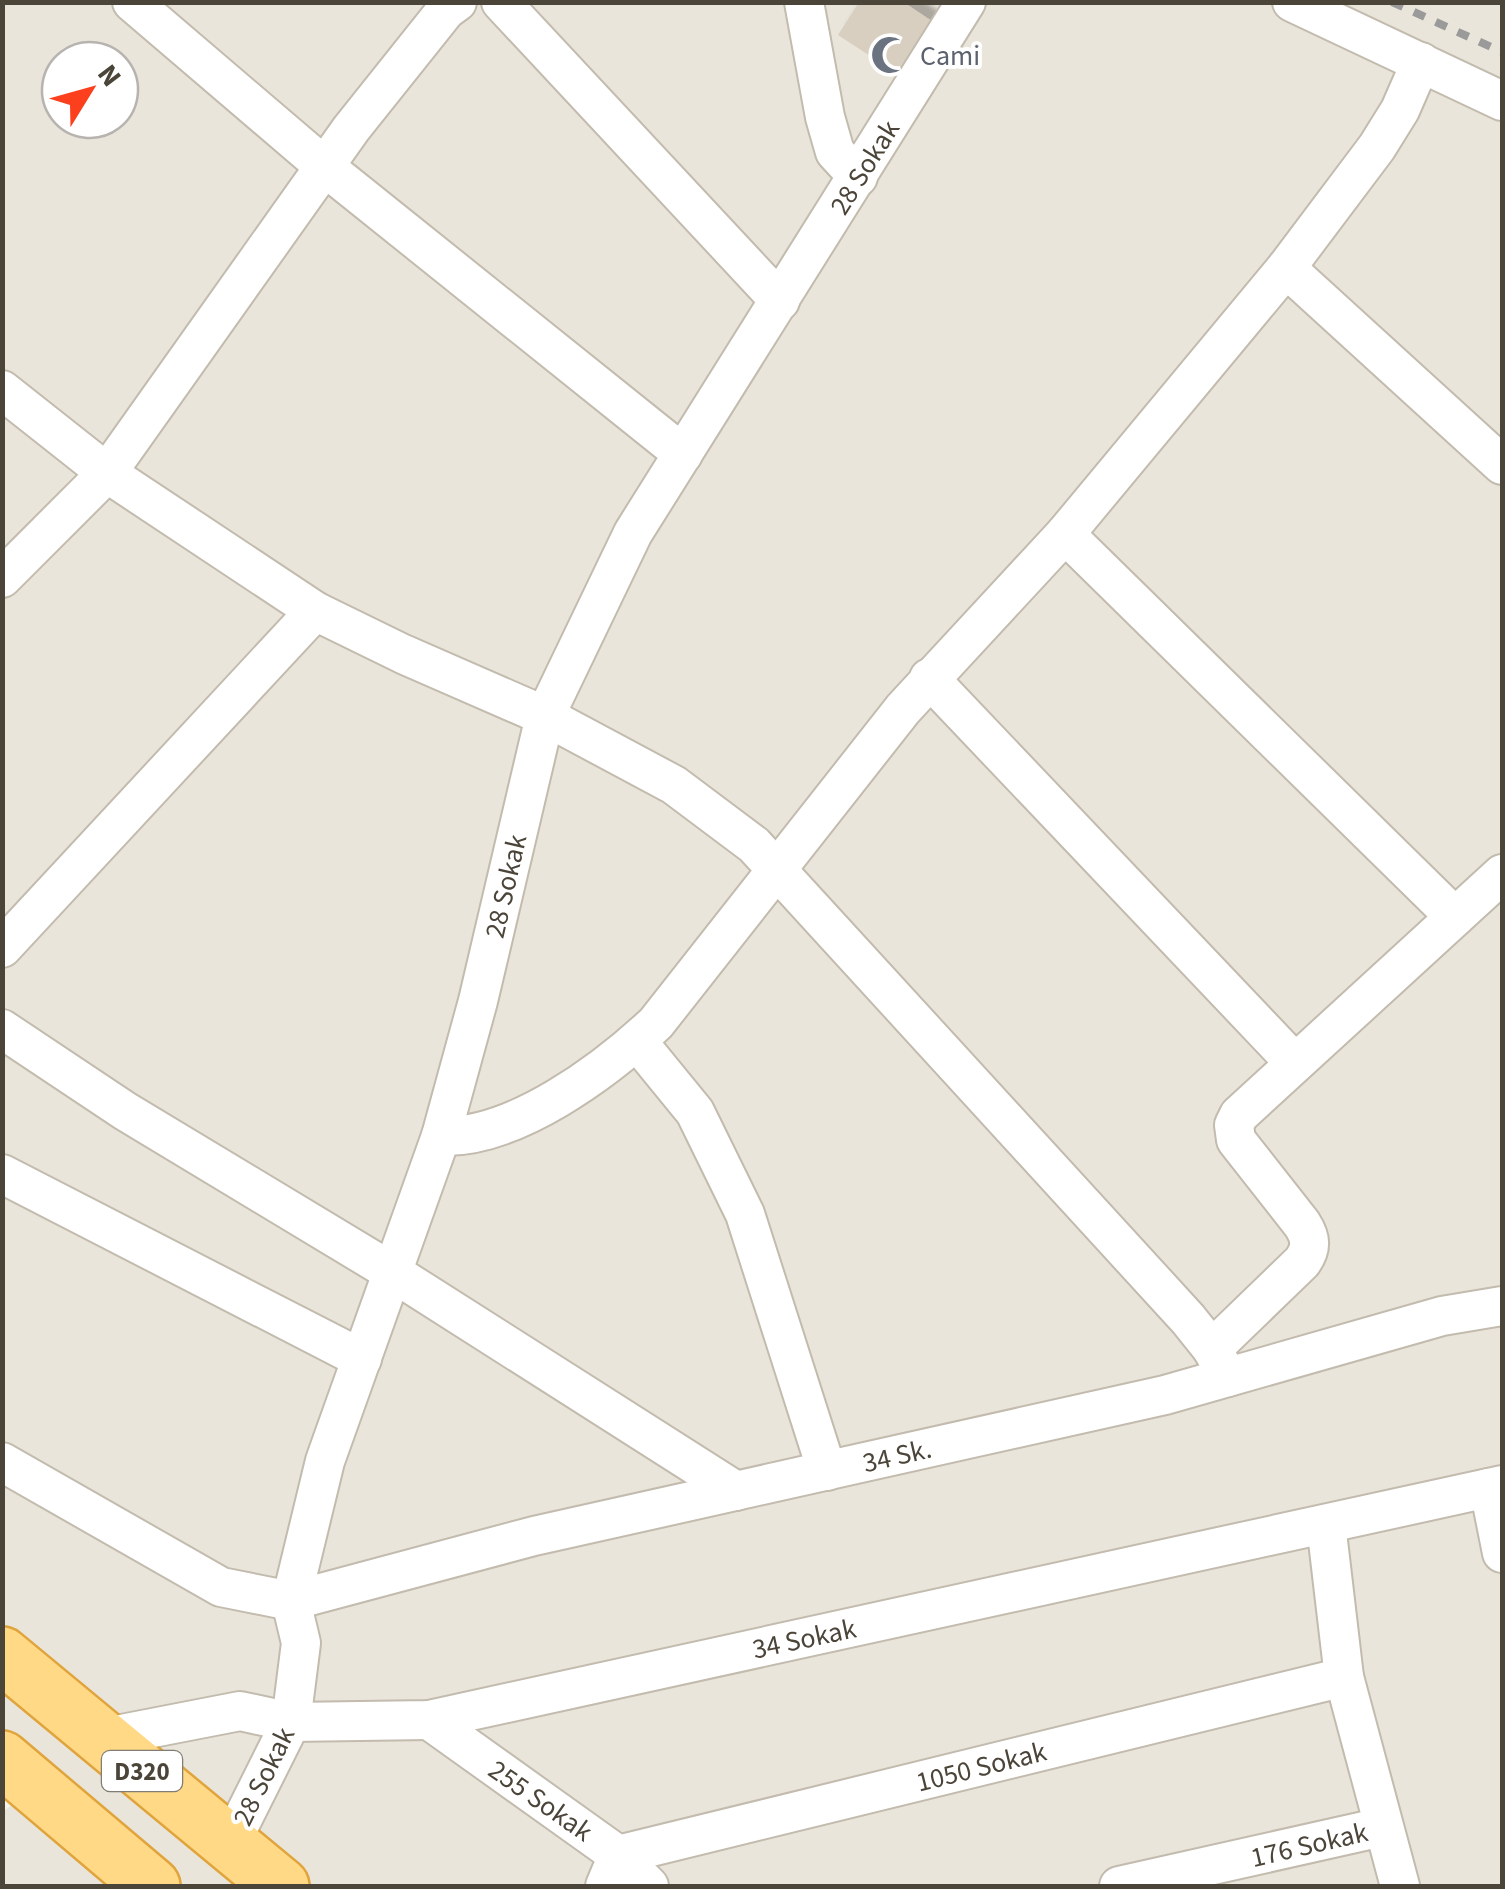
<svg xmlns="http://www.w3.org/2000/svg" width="1505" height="1889" font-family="'Source Sans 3',sans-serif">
<defs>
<filter id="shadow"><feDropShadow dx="9" dy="-9" stdDeviation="2.5" flood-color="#0004"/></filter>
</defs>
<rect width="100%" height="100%" fill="#f6f3ec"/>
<path fill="#eae5da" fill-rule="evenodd" d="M 3,3 L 1502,3 L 1502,1886 L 3,1886 L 2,1812 L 57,1774 L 2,1730 ZM 60,60 L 120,60 L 120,120 L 60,120 Z"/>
<polygon fill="#d8cfc1" filter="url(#shadow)" points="859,2 903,2 933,22 899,75 838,35"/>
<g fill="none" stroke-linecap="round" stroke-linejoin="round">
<g stroke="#c2bbae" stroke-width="42">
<g id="minor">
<polyline points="132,2 325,167 683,454"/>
<polyline points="501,2 780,301"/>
<polyline points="804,2 825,117 835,152 858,177"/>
<polyline points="1292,2 1502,101"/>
<polyline points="1286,268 1502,465"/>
<polyline points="2,390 107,473 315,611 403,654 545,716 674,785 754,845 1188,1319 1212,1349 1228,1377"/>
<polyline points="1065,534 1455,917"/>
<polyline points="2,578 107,473 351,129 446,10 457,2"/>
<polyline points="929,678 1295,1063"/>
<polyline points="2,948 315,611"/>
<polyline points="2,1029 125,1111 392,1272 736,1491"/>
<polyline points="637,1041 695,1112 745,1214 827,1471"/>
<path d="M 441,1136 C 514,1139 605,1071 656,1023 L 903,709 L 1065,534 L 1286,268 L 1377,147 L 1400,110 L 1421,62"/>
<polyline points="2,1174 362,1359"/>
<path d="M 1212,1349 L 1302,1262 C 1312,1248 1311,1238 1302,1224 L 1236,1140 L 1234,1125 L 1239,1115 L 1502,874"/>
<polyline points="2,1462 221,1587 291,1601 534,1536 1165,1395 1442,1316 1502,1306"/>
<polyline points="1489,1488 1502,1553"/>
<polyline points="1326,1524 1344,1677 1400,1886"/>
<polyline points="429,1720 618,1855 649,1886"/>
<polyline points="101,1738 240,1711 291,1722 429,1720 1502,1485"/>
<polyline points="231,1842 291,1722 301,1643 291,1601 325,1461 441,1136 478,1001 545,716 633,533 966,2"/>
<polyline points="605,1886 618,1855 1344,1677"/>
<polyline points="1119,1886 1382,1827"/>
</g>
</g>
<g stroke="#e0a43c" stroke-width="60">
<g id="trunk">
<polyline points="2,1655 281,1886"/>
<polyline points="2,1759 152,1886"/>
</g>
</g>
<use href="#minor" stroke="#fff" stroke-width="38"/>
<use href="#trunk" stroke="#ffd985" stroke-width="55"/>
<polyline stroke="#9a9a9a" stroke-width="8" stroke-dasharray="12 12" stroke-linecap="butt" points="1392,2 1502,52"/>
</g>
<defs>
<g id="mosque-bare" transform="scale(3)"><path d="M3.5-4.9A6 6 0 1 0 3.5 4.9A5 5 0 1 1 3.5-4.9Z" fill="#6b7280" stroke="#fff" stroke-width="2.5" paint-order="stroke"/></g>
</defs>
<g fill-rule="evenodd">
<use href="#mosque-bare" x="890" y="55"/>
</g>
<g text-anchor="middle" stroke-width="8" stroke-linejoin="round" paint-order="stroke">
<rect fill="#fff" stroke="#817c74" stroke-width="2.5" x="102" y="1751" width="80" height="40" rx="8"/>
<g font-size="25" font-weight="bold" fill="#4b4439">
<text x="142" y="1780">D320</text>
</g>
<g font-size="28" fill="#5b616d" stroke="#fff" text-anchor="start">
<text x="920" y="65">Cami</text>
</g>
<g font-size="28" fill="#4b4439" stroke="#fff">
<text transform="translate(864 167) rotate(-58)" y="10">28 Sokak</text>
<text transform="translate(505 886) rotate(-77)" y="10">28 Sokak</text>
<text transform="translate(897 1455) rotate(-13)" y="10">34 Sk.</text>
<text transform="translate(804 1638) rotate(-12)" y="10">34 Sokak</text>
<text transform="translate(981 1766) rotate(-14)" y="10">1050 Sokak</text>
<text transform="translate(263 1776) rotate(-64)" y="10">28 Sokak</text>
<text transform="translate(541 1800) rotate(35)" y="10">255 Sokak</text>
<text transform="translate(1309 1844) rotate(-13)" y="10">176 Sokak</text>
</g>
</g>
<rect width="1505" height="1889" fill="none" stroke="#4b4439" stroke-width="10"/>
<g transform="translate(90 90) rotate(53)"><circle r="48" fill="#ffffff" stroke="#b7b4b0" stroke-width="2.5"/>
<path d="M0-8L18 38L0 25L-18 38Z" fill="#fc3f1d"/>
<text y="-15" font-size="28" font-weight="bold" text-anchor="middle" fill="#4b4439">N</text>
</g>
</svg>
